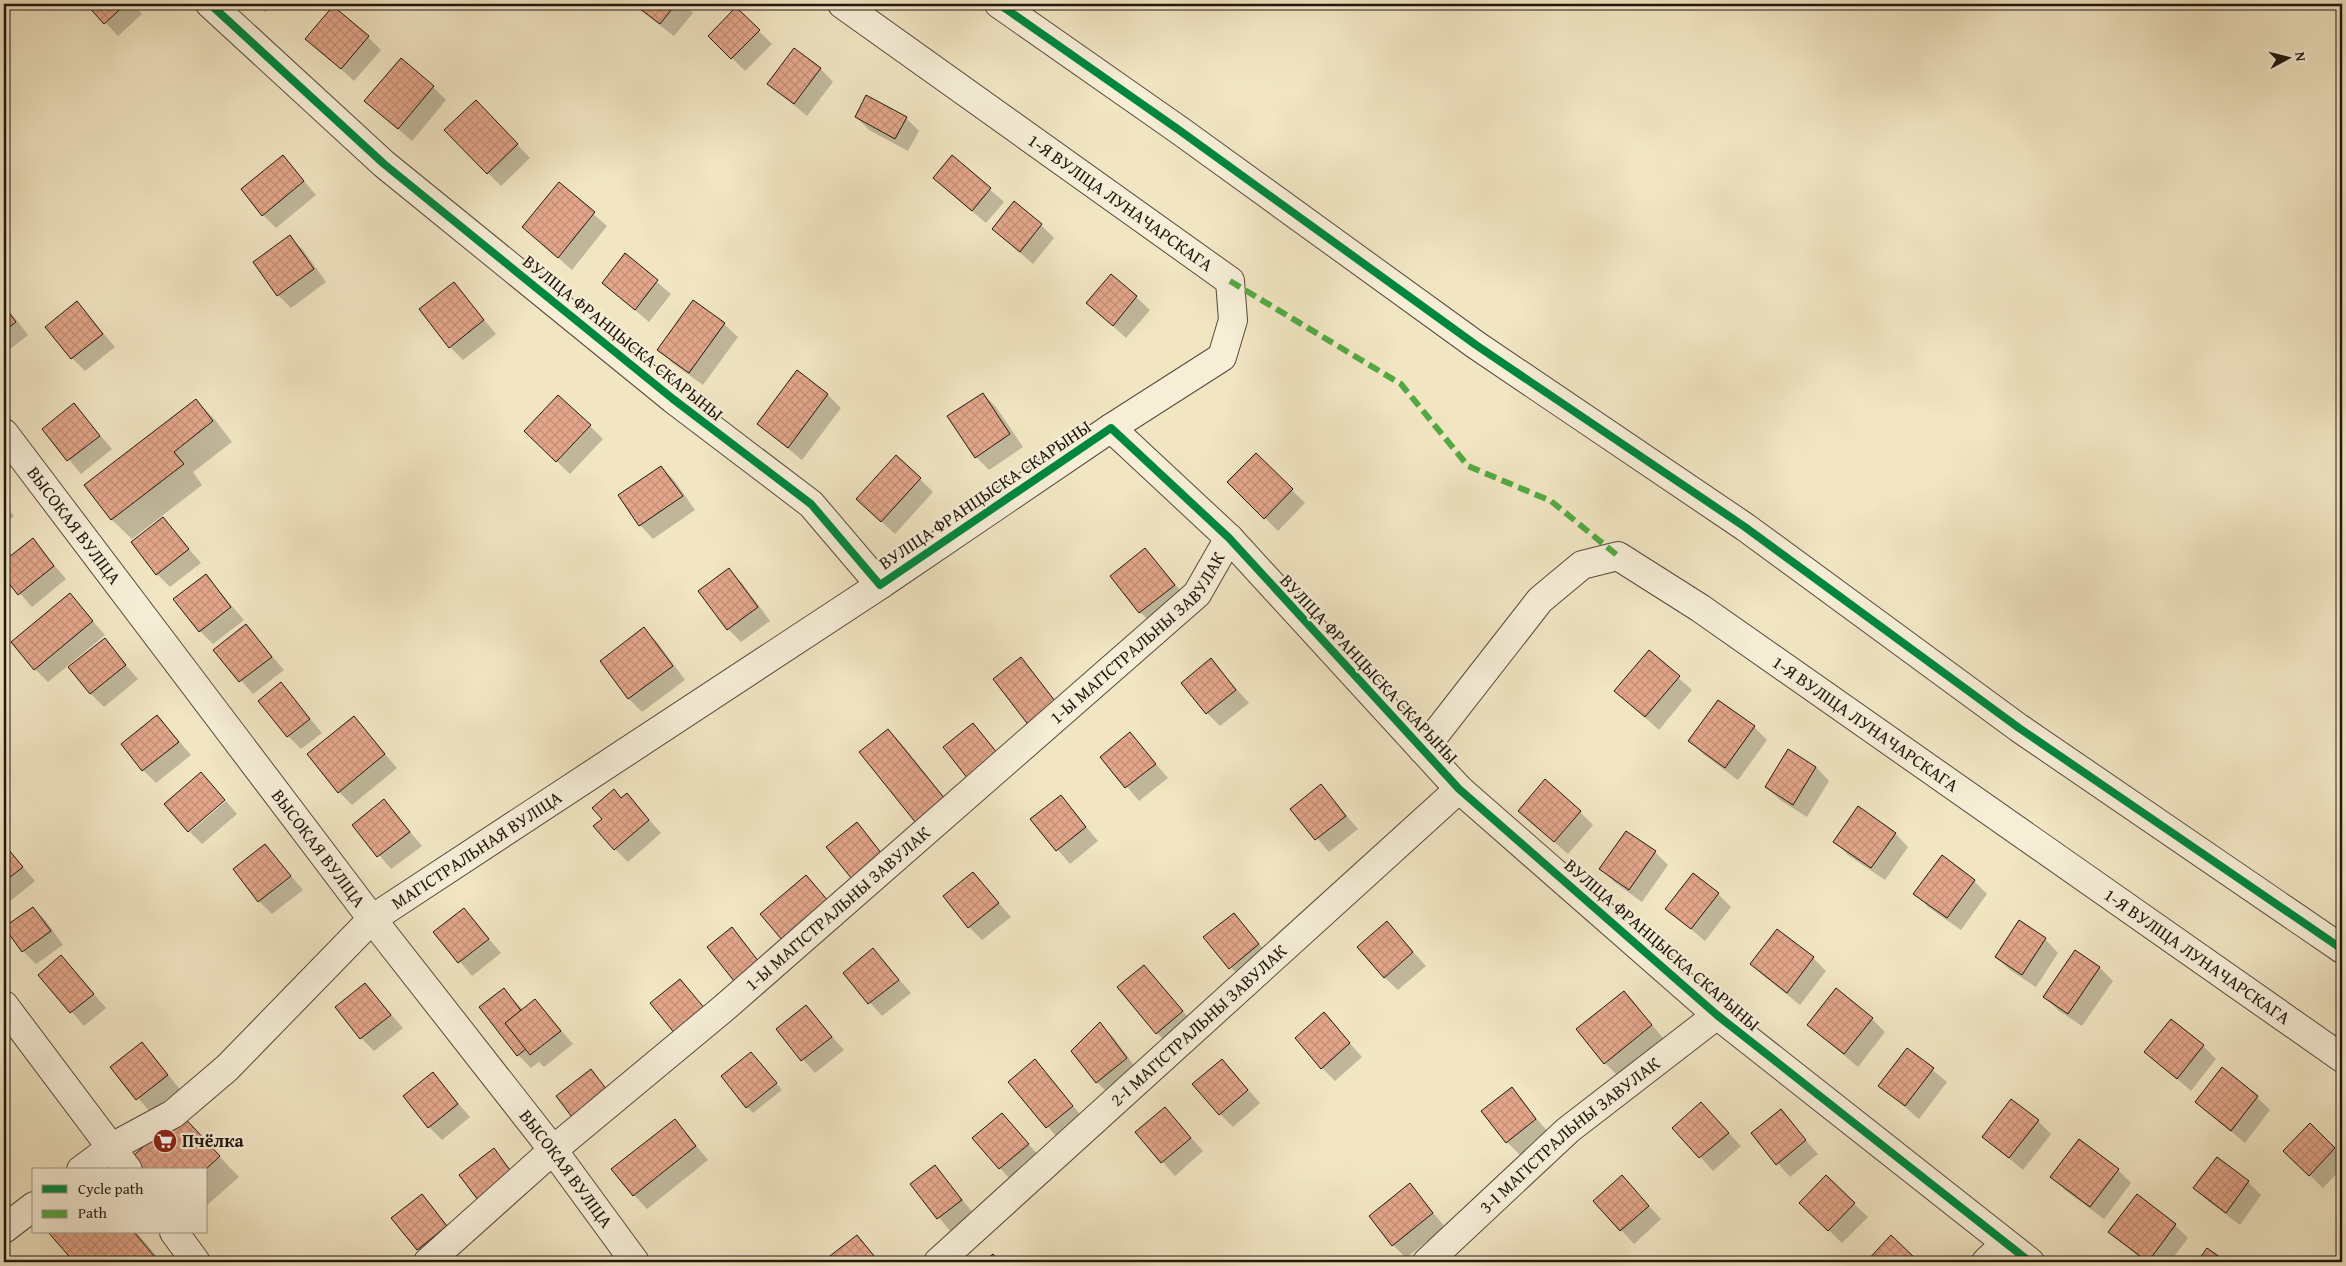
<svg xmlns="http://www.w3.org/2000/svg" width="2346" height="1266" font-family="'Gentium Book Plus',serif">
<defs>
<pattern id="building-cross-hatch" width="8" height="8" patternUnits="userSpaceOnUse" patternTransform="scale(1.25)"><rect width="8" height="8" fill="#e3a68a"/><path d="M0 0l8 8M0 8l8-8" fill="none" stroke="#c28e76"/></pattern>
</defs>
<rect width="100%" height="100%" fill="#f1e5c2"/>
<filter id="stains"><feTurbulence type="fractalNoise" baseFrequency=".004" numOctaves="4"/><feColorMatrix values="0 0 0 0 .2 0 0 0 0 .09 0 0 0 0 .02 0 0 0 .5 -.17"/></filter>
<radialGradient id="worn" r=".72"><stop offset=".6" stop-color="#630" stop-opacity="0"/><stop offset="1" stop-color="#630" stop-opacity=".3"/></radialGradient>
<g fill="#0003">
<polygon points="88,4 133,4 142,14 118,36"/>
<polygon points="257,4 274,4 265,12"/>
<polygon points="632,4 684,4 693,13 674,36"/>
<polygon points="736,9 772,44 745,71 723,49"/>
<polygon points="368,37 381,50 354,81 307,38"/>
<polygon points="820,68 833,82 807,116 769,84"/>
<polygon points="433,87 446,100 412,141 366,101"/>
<polygon points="489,115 530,158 501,186 488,173"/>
<polygon points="856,117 906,118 919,131 908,151 869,130"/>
<polygon points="283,156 316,195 276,228 263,215"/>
<polygon points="952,156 1004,202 986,223 948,191"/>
<polygon points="559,184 607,226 572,270 523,227"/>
<polygon points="1041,225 1054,238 1033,264 993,229"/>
<polygon points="290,237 303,250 326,282 291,308 278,295"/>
<polygon points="625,255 671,294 649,322 603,283"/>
<polygon points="454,284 496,334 463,360 450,347"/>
<polygon points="1136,297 1150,310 1126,338 1088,303"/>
<polygon points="693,301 724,324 738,337 703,385 672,363 659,349"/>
<polygon points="77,303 115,347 85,371 72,358"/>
<polygon points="4,304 28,335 4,354"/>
<polygon points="797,372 828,395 841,408 802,460 758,424"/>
<polygon points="983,394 996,407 1023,447 989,470 976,457"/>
<polygon points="196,400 215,420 232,442 193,472 202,485 132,539 112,520 86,485"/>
<polygon points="74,405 112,449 81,474 44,429"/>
<polygon points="590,426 603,439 570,474 539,444"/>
<polygon points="1256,455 1305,503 1278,531 1229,482"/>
<polygon points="661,467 674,480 695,510 653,539 640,525 620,496"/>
<polygon points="920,479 933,492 895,534 871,512"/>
<polygon points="4,503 14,516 4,524"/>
<polygon points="163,519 201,563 170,587 157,574"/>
<polygon points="33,540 66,579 32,607 4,575 4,563"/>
<polygon points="1145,550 1187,598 1153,625 1140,612"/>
<polygon points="729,570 742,583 770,621 741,642 728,629"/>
<polygon points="206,576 244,620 213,644 200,631"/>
<polygon points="70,595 105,635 48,682 35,669"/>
<polygon points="246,626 284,670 253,694 215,650"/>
<polygon points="644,629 657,642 685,680 642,712 629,699 601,661"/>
<polygon points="104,640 138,679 104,707 90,693"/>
<polygon points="1649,652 1692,690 1659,730 1615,691"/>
<polygon points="1021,659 1070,719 1044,739"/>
<polygon points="1211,660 1249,703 1220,726 1207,713"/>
<polygon points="281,684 322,733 301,749 288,736"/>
<polygon points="157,716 191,755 156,783 143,770"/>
<polygon points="354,718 397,768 352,805 339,792"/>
<polygon points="973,724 1011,768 982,791"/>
<polygon points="1754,727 1767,740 1738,780 1703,754 1690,741"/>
<polygon points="888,730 901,743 957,813 917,822"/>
<polygon points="1130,734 1168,778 1139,801 1102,757"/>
<polygon points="1816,767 1829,781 1807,817 1780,800 1766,787"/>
<polygon points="1321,786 1358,829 1329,852 1292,809"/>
<polygon points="614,791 622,799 627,795 661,833 628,862 615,849 603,819"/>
<polygon points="1061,797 1098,841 1070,864 1032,820"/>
<polygon points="226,801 237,814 202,844 190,832"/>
<polygon points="384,801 422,846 391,869 354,825"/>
<polygon points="1519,811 1580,812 1593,825 1568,854"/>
<polygon points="857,824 894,868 866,891"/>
<polygon points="1895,833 1908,847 1885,880 1848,855 1835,841"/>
<polygon points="4,845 35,881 4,906"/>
<polygon points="265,845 303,890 272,914 259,901"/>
<polygon points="1655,852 1668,865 1642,902 1614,882 1601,869"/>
<polygon points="973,873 1011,917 982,940 969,927"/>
<polygon points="1974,881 1987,894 1961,930 1928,907 1915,893"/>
<polygon points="1718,894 1731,907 1705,941 1667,909"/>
<polygon points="33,908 46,921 63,945 36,964 23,951"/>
<polygon points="463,909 501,953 472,976 435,932"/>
<polygon points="1234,914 1271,958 1243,981 1205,937"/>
<polygon points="2019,922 2045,939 2058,953 2036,987 2010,970 1996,957"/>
<polygon points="1387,923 1426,966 1398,990 1384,977"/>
<polygon points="732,929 771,976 748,994"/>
<polygon points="873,950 911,993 882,1016 844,973"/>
<polygon points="2076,952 2100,968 2113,981 2082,1026 2058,1010 2045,997"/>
<polygon points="61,957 106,1008 84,1026 40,975"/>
<polygon points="1813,958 1826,971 1800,1005 1765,977 1751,964"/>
<polygon points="1144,967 1195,1025 1170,1046 1157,1033"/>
<polygon points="365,984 403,1028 374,1051 361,1038"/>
<polygon points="504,990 523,1010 535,1000 573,1044 544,1067 539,1062 531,1068 518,1055"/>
<polygon points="1624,992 1664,1039 1618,1076 1605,1063"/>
<polygon points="806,1007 844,1050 815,1073 778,1030"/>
<polygon points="1324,1014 1362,1057 1335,1081 1322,1068"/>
<polygon points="1872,1019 1885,1032 1858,1067 1808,1025"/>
<polygon points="1100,1024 1113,1037 1139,1072 1110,1095 1097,1082"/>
<polygon points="142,1044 180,1089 150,1112 112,1067"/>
<polygon points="2203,1046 2216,1059 2191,1091 2146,1052"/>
<polygon points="1907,1049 1947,1082 1919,1119 1879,1085"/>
<polygon points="757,1060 782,1090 753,1113 747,1107"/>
<polygon points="1222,1060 1260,1103 1233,1127 1220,1114"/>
<polygon points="1035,1061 1085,1120 1060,1141 1010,1082"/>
<polygon points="433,1074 470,1117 442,1140 429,1127"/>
<polygon points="1511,1089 1549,1133 1520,1155 1507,1142"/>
<polygon points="2257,1097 2270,1110 2245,1143 2196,1102"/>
<polygon points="1701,1104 1741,1146 1713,1171 1674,1128"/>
<polygon points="1165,1109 1203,1151 1175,1176 1137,1132"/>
<polygon points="1780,1111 1818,1154 1790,1177 1752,1134"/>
<polygon points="180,1115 239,1177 206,1206 206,1170 146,1170"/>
<polygon points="1002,1115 1041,1158 1013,1182 1000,1168"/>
<polygon points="675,1120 708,1160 647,1209 634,1195"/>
<polygon points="2038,1121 2051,1134 2023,1170 1984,1137"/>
<polygon points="2310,1125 2342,1157 2342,1168 2323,1188 2298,1164"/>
<polygon points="493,1150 525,1187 492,1212"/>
<polygon points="2217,1159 2248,1182 2261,1195 2240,1225 2208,1201 2195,1188"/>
<polygon points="935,1167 974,1214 951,1232 912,1185"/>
<polygon points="2118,1170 2131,1183 2104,1219 2065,1190 2052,1177"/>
<polygon points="1622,1177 1661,1219 1634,1244 1595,1201"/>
<polygon points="1826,1177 1868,1217 1842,1243 1801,1203"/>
<polygon points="1410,1185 1445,1227 1406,1258 1393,1245"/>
<polygon points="422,1196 459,1240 431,1262 418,1249"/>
<polygon points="2137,1196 2175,1225 2188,1238 2170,1262 2145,1262 2109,1232"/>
<polygon points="50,1232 136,1232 162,1262 75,1262"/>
<polygon points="857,1236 880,1262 830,1262 828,1259"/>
<polygon points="1891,1237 1918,1262 1867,1262"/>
</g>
<g fill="url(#building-cross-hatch)" stroke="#221710">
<polygon points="86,4 126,4 104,24"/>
<polygon points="634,4 676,4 660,24"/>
<polygon points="333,6 369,36 341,69 305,39"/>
<polygon points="736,7 760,30 731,59 708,36"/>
<polygon points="794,48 821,68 794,104 767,84"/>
<polygon points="401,58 434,86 398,129 364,101"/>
<polygon points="866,95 907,117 895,139 855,117"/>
<polygon points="476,100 518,144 487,174 444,130"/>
<polygon points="283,155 304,181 262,216 241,189"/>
<polygon points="952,155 991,188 972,211 933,178"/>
<polygon points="559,182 595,212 558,258 522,227"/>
<polygon points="1014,201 1042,224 1020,252 992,229"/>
<polygon points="290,235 314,269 277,296 253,262"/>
<polygon points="625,253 658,280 635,310 602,283"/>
<polygon points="1111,274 1137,296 1113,326 1086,303"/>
<polygon points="454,282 484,320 449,348 419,309"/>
<polygon points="693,300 725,323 689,373 657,350"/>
<polygon points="77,301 103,334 71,359 45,327"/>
<polygon points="4,306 16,322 4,331"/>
<polygon points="797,370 828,394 788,448 757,424"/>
<polygon points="983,393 1010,434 975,458 947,416"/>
<polygon points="558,395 591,425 556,462 524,431"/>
<polygon points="196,399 213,421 174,452 184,464 111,520 84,485"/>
<polygon points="74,403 100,436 67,461 42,429"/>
<polygon points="1256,453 1293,489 1264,519 1227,482"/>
<polygon points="896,455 921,478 881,522 856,499"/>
<polygon points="661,466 683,496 639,526 618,495"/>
<polygon points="163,517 189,549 156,575 131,542"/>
<polygon points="33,538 54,566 18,595 4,577 4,561"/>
<polygon points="1145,548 1175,585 1139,613 1110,576"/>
<polygon points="729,568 758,607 727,630 698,591"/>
<polygon points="206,574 231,607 199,632 173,599"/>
<polygon points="70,593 93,621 34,670 11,642"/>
<polygon points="246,624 272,657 239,682 213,650"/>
<polygon points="644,627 673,666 628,699 600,661"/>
<polygon points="105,638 126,665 90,694 68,667"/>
<polygon points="1649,650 1680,676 1645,717 1614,691"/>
<polygon points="1021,657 1058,705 1030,727 993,679"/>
<polygon points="1211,658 1236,690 1206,714 1181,683"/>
<polygon points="281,682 310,719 287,737 258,701"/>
<polygon points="1718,700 1755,726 1725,768 1688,741"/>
<polygon points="157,715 179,742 142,771 121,744"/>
<polygon points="354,716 385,754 338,793 307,754"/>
<polygon points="973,723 998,754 968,779 943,747"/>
<polygon points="888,729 945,799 916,823 859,752"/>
<polygon points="1130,732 1156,764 1125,788 1100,757"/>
<polygon points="1788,749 1816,767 1793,805 1765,787"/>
<polygon points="201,772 225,800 188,832 164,804"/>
<polygon points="1545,779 1581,811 1554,842 1518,811"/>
<polygon points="1321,784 1346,816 1315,840 1290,809"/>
<polygon points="614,789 621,798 627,793 649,820 614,850 593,826 602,819 592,808"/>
<polygon points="1061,795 1086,827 1056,851 1030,819"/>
<polygon points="384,799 410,832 377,857 352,825"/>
<polygon points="1858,806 1896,833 1871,868 1833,842"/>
<polygon points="857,822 882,854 852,879 826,847"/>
<polygon points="1626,831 1656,851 1629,890 1599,869"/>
<polygon points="4,844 23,867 4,882"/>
<polygon points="265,844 291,876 258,902 233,869"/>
<polygon points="1942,855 1975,880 1947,918 1913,894"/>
<polygon points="973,872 999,903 968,928 943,896"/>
<polygon points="1693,873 1719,893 1691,929 1665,909"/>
<polygon points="806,875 829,902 783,941 760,914"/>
<polygon points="33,907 51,931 22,952 4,927"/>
<polygon points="464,908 489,939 458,963 433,932"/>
<polygon points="1234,913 1259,944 1229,969 1203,937"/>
<polygon points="2019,920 2046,938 2022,975 1995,957"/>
<polygon points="1387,921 1413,952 1384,978 1357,947"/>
<polygon points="732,927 759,962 734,981 707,947"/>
<polygon points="1777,929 1814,957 1787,993 1750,964"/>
<polygon points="873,948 899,980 868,1004 843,973"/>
<polygon points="2075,950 2100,967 2068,1014 2043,997"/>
<polygon points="61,955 94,994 70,1013 38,975"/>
<polygon points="1144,965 1183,1011 1156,1034 1117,987"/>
<polygon points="680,979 706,1010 676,1035 650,1003"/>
<polygon points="365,983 391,1015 360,1039 335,1007"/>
<polygon points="504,988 541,1037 517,1056 479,1007"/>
<polygon points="1836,988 1873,1018 1844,1054 1807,1025"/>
<polygon points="1624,991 1652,1025 1604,1064 1576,1029"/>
<polygon points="535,999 561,1031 530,1055 505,1023"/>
<polygon points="806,1005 832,1037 801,1061 776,1029"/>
<polygon points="1324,1012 1350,1043 1321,1069 1295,1038"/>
<polygon points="2171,1019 2204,1045 2177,1079 2144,1052"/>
<polygon points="1100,1022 1127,1058 1096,1083 1071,1051"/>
<polygon points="142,1042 168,1075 136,1100 110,1067"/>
<polygon points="1907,1048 1934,1068 1905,1106 1878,1086"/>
<polygon points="751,1052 777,1083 746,1108 721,1076"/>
<polygon points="1035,1059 1073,1106 1046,1128 1008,1082"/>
<polygon points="1222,1059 1248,1090 1219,1115 1192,1084"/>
<polygon points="2222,1067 2258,1096 2231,1131 2195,1102"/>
<polygon points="591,1069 610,1094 575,1121 556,1096"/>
<polygon points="433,1072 458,1104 428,1128 403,1096"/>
<polygon points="1512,1087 1536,1119 1506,1143 1481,1111"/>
<polygon points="2011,1099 2039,1120 2009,1158 1982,1137"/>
<polygon points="1701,1102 1729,1133 1699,1158 1672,1128"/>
<polygon points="1165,1107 1191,1138 1161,1163 1135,1132"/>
<polygon points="1781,1109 1806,1140 1776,1165 1751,1133"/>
<polygon points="180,1113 220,1156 205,1170 144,1170 132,1157"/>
<polygon points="1002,1113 1029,1144 999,1169 972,1138"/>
<polygon points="675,1119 696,1146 633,1196 611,1169"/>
<polygon points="2310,1123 2335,1148 2309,1176 2283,1151"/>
<polygon points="2079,1139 2119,1169 2090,1207 2050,1177"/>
<polygon points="494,1148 512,1173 478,1200 459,1175"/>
<polygon points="2217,1157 2249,1181 2226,1213 2193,1188"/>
<polygon points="935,1165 962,1200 937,1219 910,1184"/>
<polygon points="1622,1175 1649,1206 1620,1231 1593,1201"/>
<polygon points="1826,1175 1855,1203 1828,1231 1799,1203"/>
<polygon points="1410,1183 1433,1213 1392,1246 1369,1216"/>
<polygon points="422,1194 447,1226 417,1250 391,1218"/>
<polygon points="2137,1194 2176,1224 2148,1262 2108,1232"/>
<polygon points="48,1232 134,1232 159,1262 74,1262"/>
<polygon points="857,1235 879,1262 829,1262 826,1259"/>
<polygon points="1891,1235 1918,1261 1917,1262 1866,1262"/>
<polygon points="2207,1248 2227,1262 2197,1262"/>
<polygon points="993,1254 1000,1262 983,1262"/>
</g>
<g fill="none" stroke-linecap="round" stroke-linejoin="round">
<g stroke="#564a3c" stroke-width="30">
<g id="minor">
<polyline points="210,4 384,164 673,399 811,504 880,585 1111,428 1229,538 1459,789 1717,1015 2030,1262"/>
<path id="s1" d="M 842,4 L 1230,281 L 1233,320 L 1222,357 L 1111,428"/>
<polyline points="999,4 1179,130 1476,345 1745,527 2019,728 2342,949"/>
<path id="s2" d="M 4,433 L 372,919 L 553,1150 L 635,1262"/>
<path id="s3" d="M 1423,750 L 1540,600 L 1582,565 L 1618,556 L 1700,608 L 2342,1058"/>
<polyline points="4,1005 128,1170"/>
<path id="s4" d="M 81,1170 L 112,1147 L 173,1114 L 227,1068 L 372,919 L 880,585"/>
<polyline points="4,1229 34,1206"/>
<polyline points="174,1232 196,1262"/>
<path id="s5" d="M 428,1262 L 553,1150 L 724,1008 L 1197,594 L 1229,538"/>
<path id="s6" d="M 938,1262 L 1459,789"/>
<path id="s7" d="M 1427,1262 L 1568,1130 L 1717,1015"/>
<polyline points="1986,1262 2005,1244"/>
</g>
</g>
<use href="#minor" stroke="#f6eed7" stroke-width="28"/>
<polyline stroke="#53a942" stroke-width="6" stroke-dasharray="12 6" stroke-linecap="butt" points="1230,281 1401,384 1468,466 1551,501 1618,556"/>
<g stroke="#f6eed7" stroke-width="11">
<g id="cycleway">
<polyline points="210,4 384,164 673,399 811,504 880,585 1111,428 1229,538 1459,789 1717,1015 2030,1262"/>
<polyline points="999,4 1179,130 1476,345 1745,527 2019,728 2342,949"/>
</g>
</g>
<use href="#cycleway" stroke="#00873e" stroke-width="8"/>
</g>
<defs>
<g id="supermarket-disc" transform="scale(1.25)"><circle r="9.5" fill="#8f2418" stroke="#f6eed7"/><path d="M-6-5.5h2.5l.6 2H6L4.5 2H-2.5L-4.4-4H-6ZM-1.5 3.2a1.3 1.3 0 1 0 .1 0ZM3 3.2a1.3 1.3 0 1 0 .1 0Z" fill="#fff"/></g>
</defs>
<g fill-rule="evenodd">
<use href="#supermarket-disc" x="165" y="1141"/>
</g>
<g text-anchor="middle" stroke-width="4.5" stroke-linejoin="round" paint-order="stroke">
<g font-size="18" fill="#221710" stroke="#f6eed7">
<text dy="6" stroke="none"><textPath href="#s1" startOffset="342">1-Я ВУЛІЦА ЛУНАЧАРСКАГА</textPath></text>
<text transform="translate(623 338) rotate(39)" y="6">ВУЛІЦА ФРАНЦЫСКА СКАРЫНЫ</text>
<text transform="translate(985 495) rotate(-34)" y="6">ВУЛІЦА ФРАНЦЫСКА СКАРЫНЫ</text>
<text dy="6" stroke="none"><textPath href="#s2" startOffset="116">ВЫСОКАЯ ВУЛІЦА</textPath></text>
<text dy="6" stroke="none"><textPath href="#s5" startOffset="946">1-Ы МАГІСТРАЛЬНЫ ЗАВУЛАК</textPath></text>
<text transform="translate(1369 669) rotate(47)" y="6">ВУЛІЦА ФРАНЦЫСКА СКАРЫНЫ</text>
<text dy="6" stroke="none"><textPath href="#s3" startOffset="581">1-Я ВУЛІЦА ЛУНАЧАРСКАГА</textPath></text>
<text dy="6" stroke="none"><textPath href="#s2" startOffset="521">ВЫСОКАЯ ВУЛІЦА</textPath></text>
<text dy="6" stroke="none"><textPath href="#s4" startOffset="512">МАГІСТРАЛЬНАЯ ВУЛІЦА</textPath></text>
<text dy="6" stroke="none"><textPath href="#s5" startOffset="541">1-Ы МАГІСТРАЛЬНЫ ЗАВУЛАК</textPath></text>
<text transform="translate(1662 945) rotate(41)" y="6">ВУЛІЦА ФРАНЦЫСКА СКАРЫНЫ</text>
<text dy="6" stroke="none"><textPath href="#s3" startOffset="986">1-Я ВУЛІЦА ЛУНАЧАРСКАГА</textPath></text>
<text dy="6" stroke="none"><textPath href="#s6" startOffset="352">2-І МАГІСТРАЛЬНЫ ЗАВУЛАК</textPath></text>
<text dy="6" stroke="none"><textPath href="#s7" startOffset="191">3-І МАГІСТРАЛЬНЫ ЗАВУЛАК</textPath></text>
<text dy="6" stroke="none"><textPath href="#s2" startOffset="926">ВЫСОКАЯ ВУЛІЦА</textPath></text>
</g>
<g font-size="18" font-weight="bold" fill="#221710" stroke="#f6eed7" text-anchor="start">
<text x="182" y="1147">Пчёлка</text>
</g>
</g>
<rect width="2346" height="1266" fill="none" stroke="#f1e5c2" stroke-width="20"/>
<rect x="5" y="5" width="2336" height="1256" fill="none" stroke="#221710" stroke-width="2.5"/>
<rect x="10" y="10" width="2326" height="1246" fill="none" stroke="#221710"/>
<rect x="32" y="1168" width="175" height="65" fill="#f6eed7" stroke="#a19887"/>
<rect x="42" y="1185" width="25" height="8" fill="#00873e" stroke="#a19887"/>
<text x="78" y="1194" font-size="15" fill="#221710">Cycle path</text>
<rect x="42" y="1210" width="25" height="8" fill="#53a942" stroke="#a19887"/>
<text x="78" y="1218" font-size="15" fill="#221710">Path</text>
<g transform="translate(2288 58) rotate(83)" stroke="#f6eed7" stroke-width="4" paint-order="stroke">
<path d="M0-4L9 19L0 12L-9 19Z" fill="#221710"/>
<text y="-8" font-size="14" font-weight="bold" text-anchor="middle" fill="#221710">N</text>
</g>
<rect width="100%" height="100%" filter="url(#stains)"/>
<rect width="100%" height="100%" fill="url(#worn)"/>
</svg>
